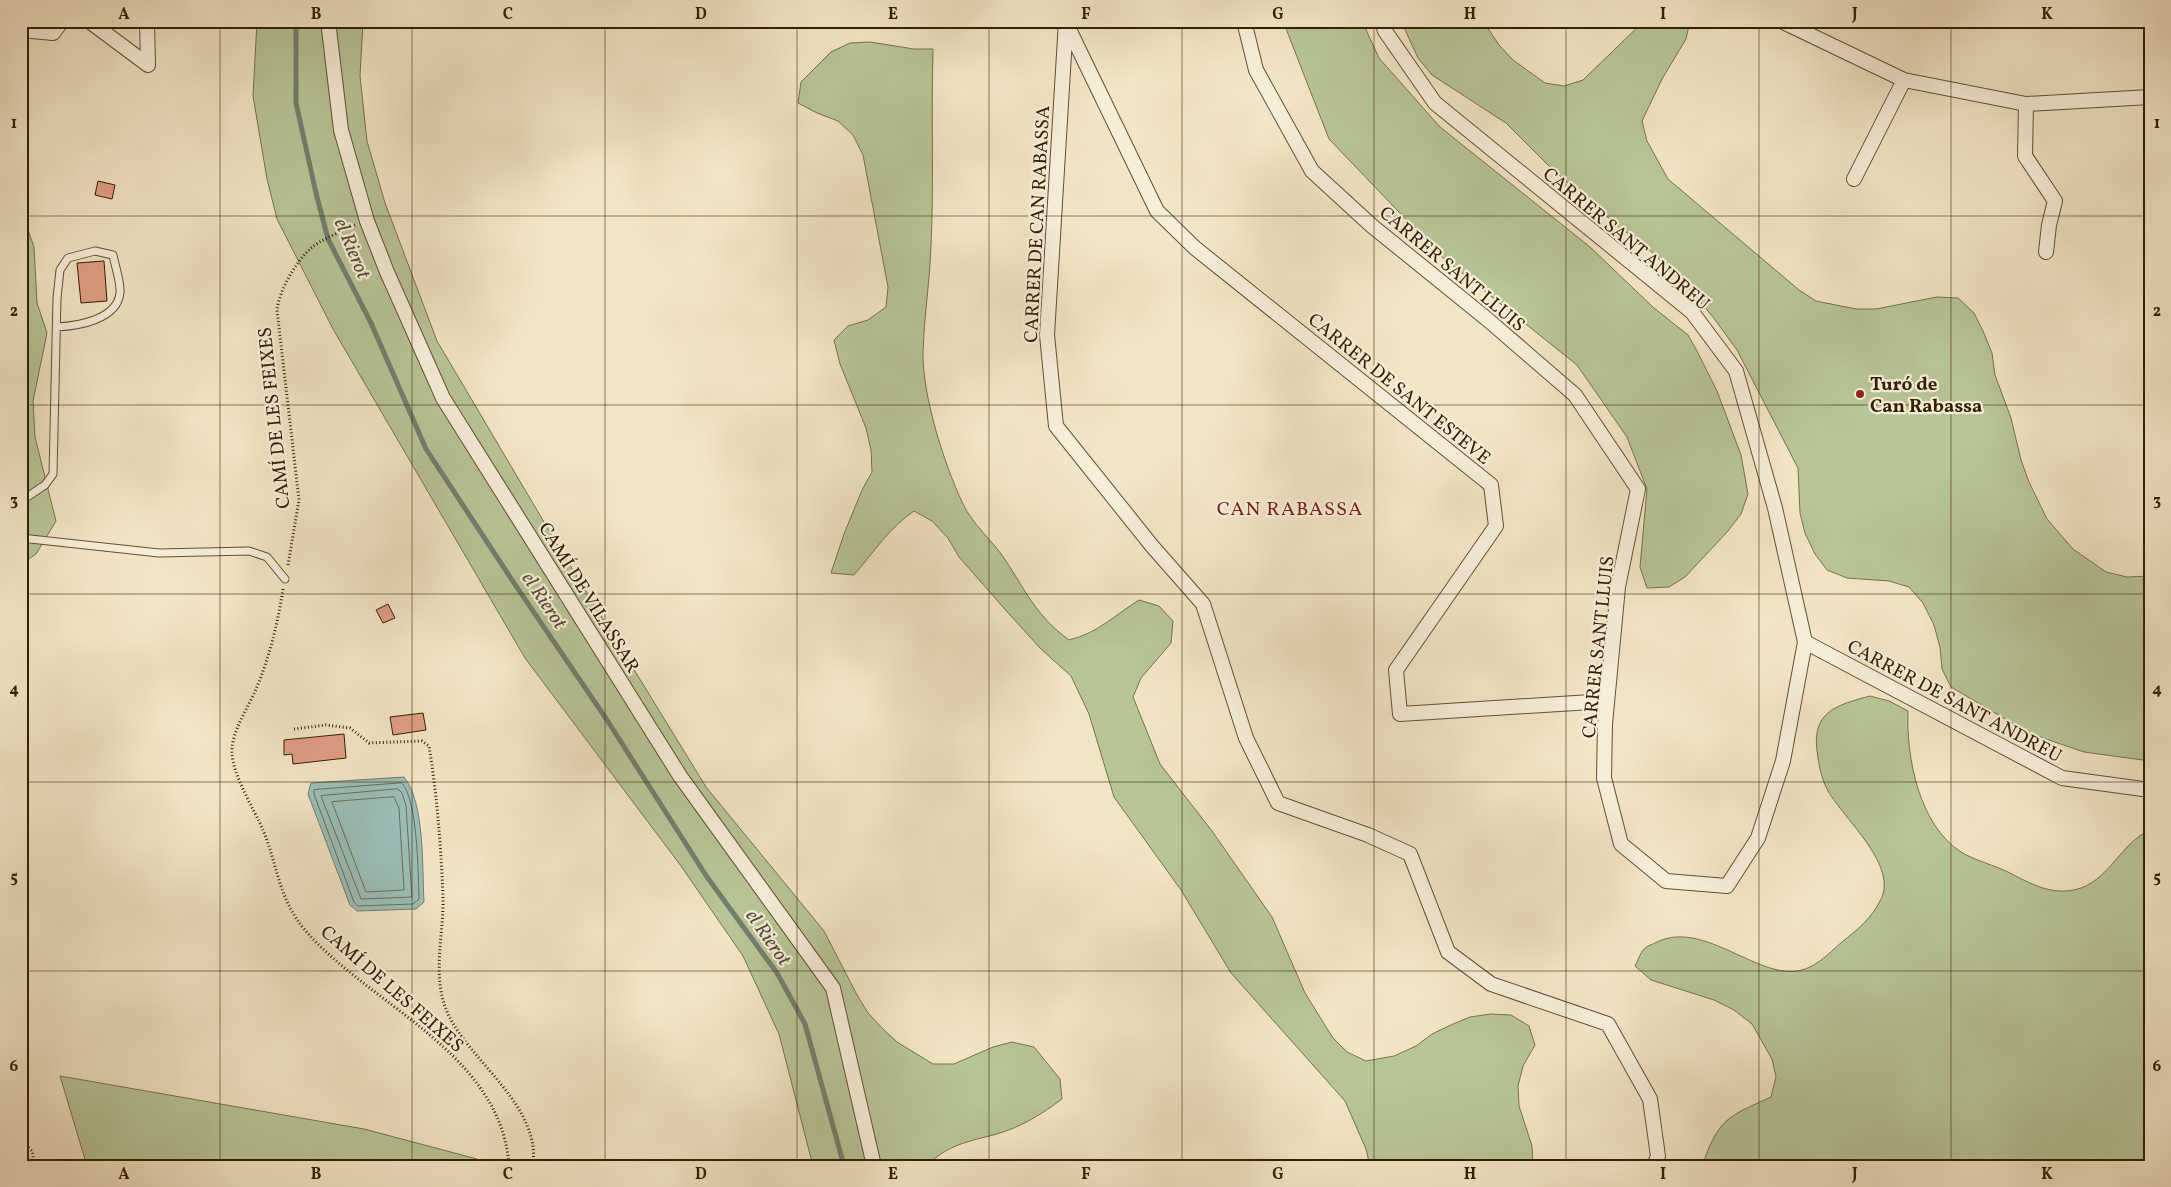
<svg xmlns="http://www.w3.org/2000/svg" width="2171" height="1187" font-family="Vollkorn,serif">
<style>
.green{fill:#b8c597;stroke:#76724c}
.water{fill:#9bbfb8;stroke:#727f6e}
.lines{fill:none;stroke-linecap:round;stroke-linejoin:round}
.shore{stroke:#686e5c;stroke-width:1}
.stream{stroke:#727f6e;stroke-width:5}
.building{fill:#e19e85;stroke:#341e00}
.lane-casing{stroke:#645032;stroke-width:9}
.street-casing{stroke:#645032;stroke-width:16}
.path{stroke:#341e00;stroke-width:3;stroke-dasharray:1 2.5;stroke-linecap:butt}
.lane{stroke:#f7eeda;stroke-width:7}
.street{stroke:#f7eeda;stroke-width:14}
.grid{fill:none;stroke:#341e00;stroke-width:1;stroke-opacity:0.55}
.poi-dot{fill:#8f2418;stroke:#f7eeda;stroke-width:2}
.labels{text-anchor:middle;stroke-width:4.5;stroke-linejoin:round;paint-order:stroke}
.street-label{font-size:19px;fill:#341e00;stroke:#f7eeda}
.poi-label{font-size:19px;font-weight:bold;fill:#341e00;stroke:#f7eeda;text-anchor:start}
.water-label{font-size:20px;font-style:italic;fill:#534e37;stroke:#f7eeda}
.neighbourhood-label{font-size:20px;letter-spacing:1px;fill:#7a1f14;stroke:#f7eeda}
.neatline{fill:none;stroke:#341e00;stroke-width:2}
.grid-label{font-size:16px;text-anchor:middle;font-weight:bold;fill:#341e00}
</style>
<rect width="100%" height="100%" fill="#f2e5c6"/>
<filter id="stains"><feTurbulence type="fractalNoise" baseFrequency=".004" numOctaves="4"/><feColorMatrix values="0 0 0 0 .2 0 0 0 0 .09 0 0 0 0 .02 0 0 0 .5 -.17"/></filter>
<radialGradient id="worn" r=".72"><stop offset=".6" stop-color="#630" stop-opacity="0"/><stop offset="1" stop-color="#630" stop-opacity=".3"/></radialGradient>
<path class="green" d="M 257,21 L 363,21 L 360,76 L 367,141 L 385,203 L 437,341 L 557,544 L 706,787 L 824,931 L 856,993 L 868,1013 L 883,1029 L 897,1042 L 933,1064 L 954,1064 L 993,1047 L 1012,1042 L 1034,1047 L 1060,1079 L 1062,1099 C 1042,1114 1021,1127 997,1134 C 970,1141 946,1145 927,1166 L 813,1166 L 779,1034 L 743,956 L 681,866 L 525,658 L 333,329 L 277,219 L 267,179 L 253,96 Z
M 1283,21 L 1362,21 L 1379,58 L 1440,127 L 1590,247 L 1654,308 L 1688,335 L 1697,351 L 1717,391 L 1741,455 L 1748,494 L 1741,514 L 1728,531 L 1685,577 L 1669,587 L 1647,588 L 1640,567 L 1647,489 L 1627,437 L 1577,365 L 1442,257 L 1329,139 Z
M 1401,21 L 1483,21 L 1499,45 L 1513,60 L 1545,83 L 1564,86 L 1583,80 L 1644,21 L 1690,21 L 1686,39 L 1662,79 L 1642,121 L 1647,141 L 1668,179 L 1799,290 L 1816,301 L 1856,309 L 1876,309 L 1937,297 L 1958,298 L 1974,313 L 1983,331 L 1992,353 L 1995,375 L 2011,418 L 2021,460 L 2029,482 L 2047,519 L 2073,549 L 2106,572 L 2127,577 L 2150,576 L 2150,761 L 2084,752 L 2046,739 L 2024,730 L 1951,687 L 1942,669 L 1940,647 L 1934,625 L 1923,603 L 1909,587 L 1889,581 L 1847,578 L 1827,570 L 1815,554 L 1805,533 L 1800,513 L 1798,468 L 1737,350 L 1713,317 L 1685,284 L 1640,241 L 1621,229 L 1551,168 L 1506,123 L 1432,75 L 1418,58 Z
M 870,42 L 914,49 L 933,49 C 931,115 934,180 931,246 C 930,281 924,316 923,351 C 922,395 944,464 963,504 C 973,525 991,539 1004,558 C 1026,591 1036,616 1069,640 C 1098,633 1115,615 1139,600 L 1159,606 L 1173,621 L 1171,643 L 1141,678 L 1133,697 L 1160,764 L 1212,831 L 1272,917 L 1305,993 L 1333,1038 L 1347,1052 L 1366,1061 L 1394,1056 L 1416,1046 L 1432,1034 L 1453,1024 L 1470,1017 L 1491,1014 L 1511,1015 L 1529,1026 L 1535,1045 L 1523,1066 L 1518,1086 L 1519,1106 L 1532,1146 L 1533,1166 L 1370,1166 L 1366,1149 L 1345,1101 L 1231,973 L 1181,890 L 1114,797 L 1089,714 L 1071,676 L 1041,649 L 1010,615 L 959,557 L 948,538 L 932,521 L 914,511 C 890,527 873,553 854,575 L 831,573 L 844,534 L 862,490 L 872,472 L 871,450 L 866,428 L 840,364 L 834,340 L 848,326 L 868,320 L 886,307 L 888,287 L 863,155 L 853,135 L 838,121 L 817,113 L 798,103 L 801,82 L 831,52 L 850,43 Z
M 21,210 L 34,247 L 37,303 L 47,333 L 33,401 L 35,437 L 56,521 L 36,554 L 21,564 Z
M 1870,696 L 1889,701 L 1908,711 C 1906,757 1919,825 1961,852 C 1976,861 1994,865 2010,873 C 2033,885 2055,897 2081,888 C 2111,877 2121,843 2150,830 L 2150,1166 L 1702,1166 C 1719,1118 1727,1117 1771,1097 L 1776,1077 L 1772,1059 L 1752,1024 L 1734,1010 L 1714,1000 L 1651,980 L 1635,966 C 1638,961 1640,953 1644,949 C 1647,946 1653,944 1657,942 C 1705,919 1760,982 1802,970 C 1819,965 1829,953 1842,942 C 1857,930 1871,919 1880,901 C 1900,867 1844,819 1828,791 C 1821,778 1819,765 1817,751 C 1812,711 1837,705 1870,696 Z
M 60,1076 L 364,1129 L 477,1159 L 478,1166 L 87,1166 Z"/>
<path class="water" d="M 404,777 C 425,803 422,867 424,902 L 416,909 L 357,911 L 350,905 L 308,794 L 311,783 Z"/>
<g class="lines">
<path class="shore" d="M 402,783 C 418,801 418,873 419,899 L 413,904 L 358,906 L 354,902 L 314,794 L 314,790 Z
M 398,789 L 402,793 L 406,806 L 412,897 L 361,899 L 321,796 Z
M 394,797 L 399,808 L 404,890 L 366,892 L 332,802 Z"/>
<path class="stream" d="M 296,21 L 296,103 L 316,193 L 328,239 L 371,323 L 426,449 L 514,583 L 607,720 L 707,877 L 777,973 L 805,1024 L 844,1166"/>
</g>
<path class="building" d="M 98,181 L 115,185 L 112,199 L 95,195 Z
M 104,261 L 107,301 L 81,303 L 77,263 Z
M 388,604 L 395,618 L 383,623 L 376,610 Z
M 423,713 L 426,730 L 393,735 L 390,717 Z
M 344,734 L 346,758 L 293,764 L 292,754 L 284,755 L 284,740 Z"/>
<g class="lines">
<g class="lane-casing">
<path id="lane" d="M 21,501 L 45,485 L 53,474 L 57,298 L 60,270 L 68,258 L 95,251 L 113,255 C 115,266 121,282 120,293 C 117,320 77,326 57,327
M 21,538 L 159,553 L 249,551 L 267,557 L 285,579"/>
</g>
<g class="street-casing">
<path id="street" d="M 89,21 L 148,65 L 147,21
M 330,21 L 329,29 L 341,130 L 367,221 L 387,272 L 443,398 L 680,776 L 833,988 L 874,1166
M 1066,21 L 1047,335 L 1056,426 L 1152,546 L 1203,604 L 1246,738 L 1278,803 L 1368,835 L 1410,854 L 1448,952 L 1491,984 L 1608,1024 L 1650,1099 L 1658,1156 L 1654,1166
M 1244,21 L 1256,70 L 1312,171 L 1372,226 L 1487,319 L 1575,395 L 1638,489 L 1618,587 L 1605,724 L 1604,778 L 1621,844 L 1666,881 L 1727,886 L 1758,838 L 1783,761 L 1805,642 L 1775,508 L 1736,371 L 1692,312 L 1435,103 L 1385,31 L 1382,21
M 1781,21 L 1904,80 L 2026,104 L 2150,97
M 21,23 L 32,31 L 53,33 L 62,21
M 1066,23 L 1157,211 L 1195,248 L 1491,485 L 1496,526 L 1396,670 L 1400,714 L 1607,701
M 2026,104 L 2025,156 L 2055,201 L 2049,225 L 2046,252
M 1854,179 L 1904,80
M 1805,642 L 2062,778 L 2150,790"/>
</g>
<path class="path" d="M 288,565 L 299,500 L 277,310 C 279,291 295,263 310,249 C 321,239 341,232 355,225
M 283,589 C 278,622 270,655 257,687 C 249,707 231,731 232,753 C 233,776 254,809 263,830 C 278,866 278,898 305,930 C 369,1005 502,1053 509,1166
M 294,729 L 326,725 L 350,728 L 369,743 L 422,741 L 429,746 C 437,795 441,847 443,897 C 444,935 431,977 448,1014 C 470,1062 541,1105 533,1166
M 21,1140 L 32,1151 L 35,1166"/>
<use href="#lane" class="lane"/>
<use href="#street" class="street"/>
</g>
<path class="grid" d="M 220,21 L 220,1166M 412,21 L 412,1166M 605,21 L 605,1166M 797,21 L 797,1166M 989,21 L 989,1166M 1182,21 L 1182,1166M 1374,21 L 1374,1166M 1566,21 L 1566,1166M 1759,21 L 1759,1166M 1951,21 L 1951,1166M 21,216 L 2150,216M 21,405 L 2150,405M 21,594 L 2150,594M 21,782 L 2150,782M 21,971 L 2150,971"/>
<circle class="poi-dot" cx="1860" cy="394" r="5"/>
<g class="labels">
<g class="street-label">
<text transform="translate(1036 224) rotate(-87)" y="7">CARRER DE CAN RABASSA</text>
<text transform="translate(1627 238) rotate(40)" y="7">CARRER SANT ANDREU</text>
<text transform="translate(1453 268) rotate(40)" y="7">CARRER SANT LLUIS</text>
<text transform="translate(1400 388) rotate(39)" y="7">CARRER DE SANT ESTEVE</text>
<text transform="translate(273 418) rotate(-96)" y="7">CAMÍ DE LES FEIXES</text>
<text transform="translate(590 597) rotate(58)" y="7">CAMÍ DE VILASSAR</text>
<text transform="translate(1597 647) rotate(-84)" y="7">CARRER SANT LLUIS</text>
<text transform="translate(1955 700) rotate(28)" y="7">CARRER DE SANT ANDREU</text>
<text transform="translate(393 988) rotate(41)" y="7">CAMÍ DE LES FEIXES</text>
</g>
<g class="poi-label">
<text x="1870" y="390">Turó de<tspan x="1870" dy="22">Can Rabassa</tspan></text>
</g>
<g class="water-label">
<text transform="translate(353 248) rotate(67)" y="7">el Rierot</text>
<text transform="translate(545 600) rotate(56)" y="7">el Rierot</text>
<text transform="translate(769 937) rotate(55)" y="7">el Rierot</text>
</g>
<g class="neighbourhood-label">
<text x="1290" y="515">CAN RABASSA</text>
</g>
</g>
<rect width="2171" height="1187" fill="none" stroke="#f2e5c6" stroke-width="55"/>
<rect x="28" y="28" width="2116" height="1132" class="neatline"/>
<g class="grid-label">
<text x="124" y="19">A</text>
<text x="316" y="19">B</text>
<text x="508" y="19">C</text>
<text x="701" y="19">D</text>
<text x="893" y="19">E</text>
<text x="1086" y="19">F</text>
<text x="1278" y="19">G</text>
<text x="1470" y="19">H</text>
<text x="1663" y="19">I</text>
<text x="1855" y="19">J</text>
<text x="2047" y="19">K</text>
<text x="14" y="128">1</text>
<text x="2157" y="128">1</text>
<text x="14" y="316">2</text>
<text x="2157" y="316">2</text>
<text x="14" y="505">3</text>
<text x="2157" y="505">3</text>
<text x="14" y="694">4</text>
<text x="2157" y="694">4</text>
<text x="14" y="882">5</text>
<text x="2157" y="882">5</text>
<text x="14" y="1071">6</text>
<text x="2157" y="1071">6</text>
<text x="124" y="1179">A</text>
<text x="316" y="1179">B</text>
<text x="508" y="1179">C</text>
<text x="701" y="1179">D</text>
<text x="893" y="1179">E</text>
<text x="1086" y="1179">F</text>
<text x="1278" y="1179">G</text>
<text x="1470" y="1179">H</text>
<text x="1663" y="1179">I</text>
<text x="1855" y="1179">J</text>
<text x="2047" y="1179">K</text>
</g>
<rect width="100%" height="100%" filter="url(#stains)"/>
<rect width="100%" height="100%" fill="url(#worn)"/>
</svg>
